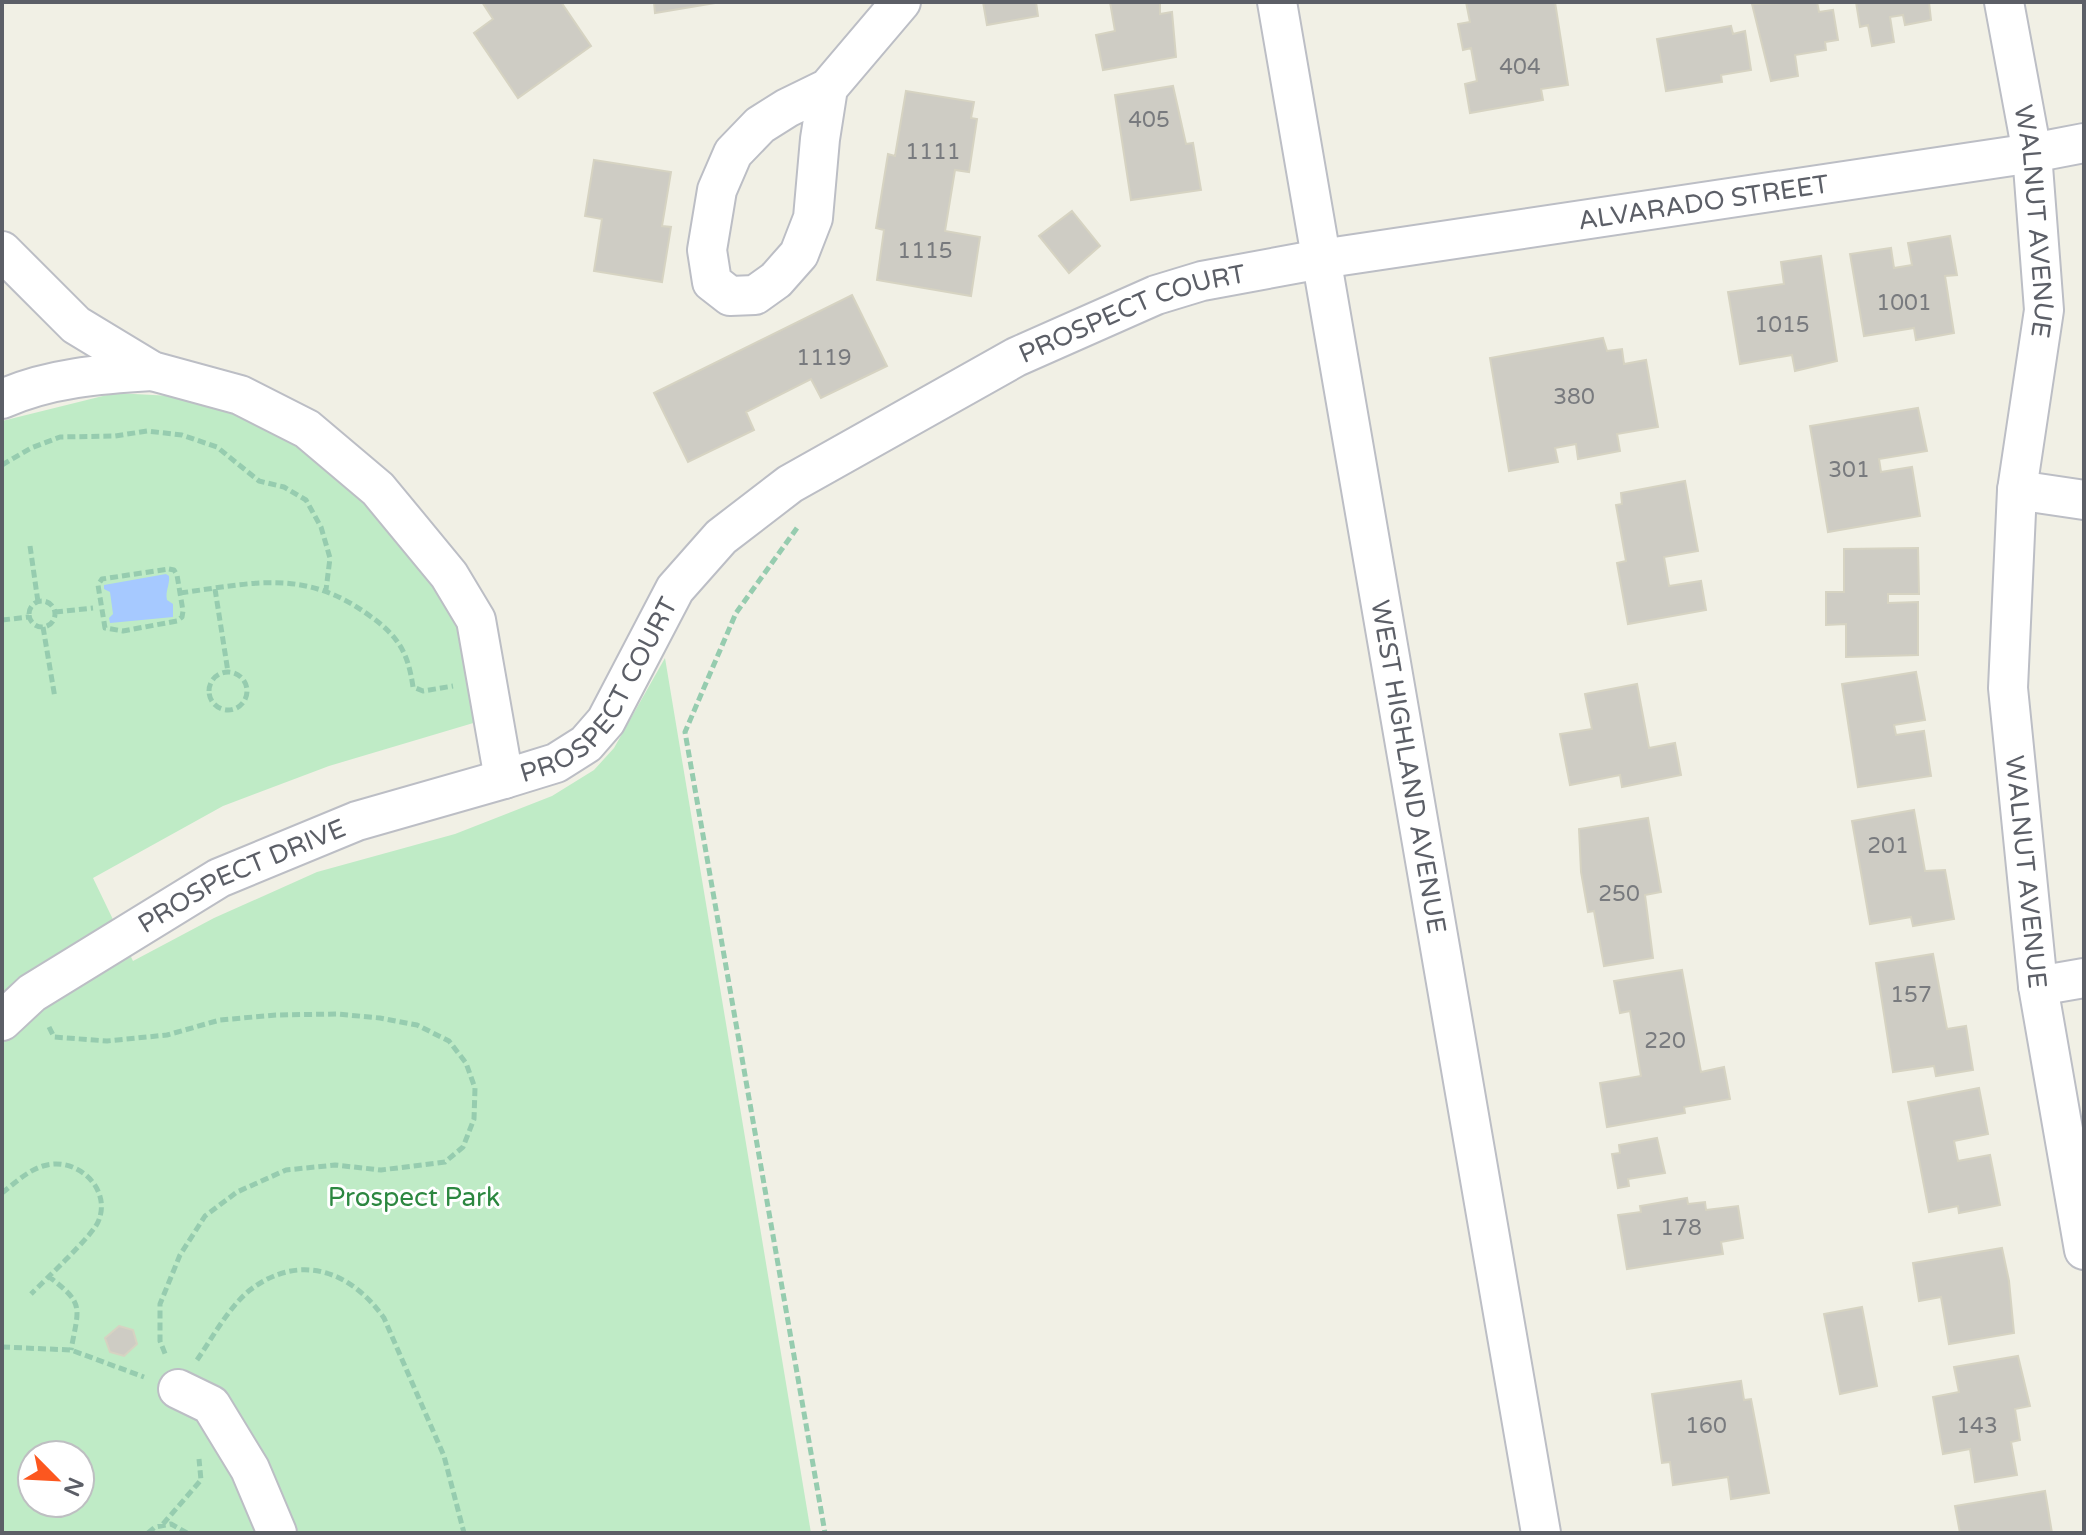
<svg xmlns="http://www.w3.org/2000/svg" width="2086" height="1535" font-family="'Varela Round',sans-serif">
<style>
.green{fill:#bfebc6;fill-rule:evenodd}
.water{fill:#a6c9ff}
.building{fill:#ceccc4;stroke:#d6d3c2;stroke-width:2}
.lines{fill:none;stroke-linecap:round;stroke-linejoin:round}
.minor-casing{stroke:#bcbec5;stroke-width:42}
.path{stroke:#96ccaf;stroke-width:5;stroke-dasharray:8 4;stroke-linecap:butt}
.minor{stroke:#fff;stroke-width:38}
.labels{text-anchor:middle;stroke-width:6;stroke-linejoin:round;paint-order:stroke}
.number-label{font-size:22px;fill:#787a7e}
.street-label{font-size:26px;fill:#5c5f67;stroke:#fff}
.park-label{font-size:26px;fill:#2c8740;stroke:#fff}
</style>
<rect width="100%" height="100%" fill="#f1f0e5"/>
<path class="green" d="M 115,393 L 172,396 L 212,403 L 292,437 L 335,474 L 404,544 L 467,631 L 480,721 L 329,766 L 223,806 L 93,878 L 133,961 L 214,918 L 317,872 L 455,834 L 552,796 L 594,770 L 614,748 L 665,658 L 811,1533 L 2,1533 L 2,421 ZM 32,1455 L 80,1455 L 80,1503 L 32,1503 Z"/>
<path class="water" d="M 166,574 L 169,576 C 170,585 165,591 167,600 L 173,604 L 173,617 L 110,623 L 109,618 L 113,614 L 110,592 L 104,589 L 104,585 Z"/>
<path class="building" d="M 482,2 L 561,2 L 591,46 L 518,98 L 474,33 L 493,19 Z
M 654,2 L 721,2 L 655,13 Z
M 983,2 L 1036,2 L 1038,16 L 987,25 Z
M 1110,2 L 1160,2 L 1160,14 L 1172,12 L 1176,57 L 1103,70 L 1096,35 L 1115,31 Z
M 1466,2 L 1555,2 L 1568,85 L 1541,89 L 1543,100 L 1470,113 L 1465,84 L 1477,81 L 1471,48 L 1463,50 L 1458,24 L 1470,22 Z
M 1817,2 L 1819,12 L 1833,10 L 1838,40 L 1825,42 L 1826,50 L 1795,55 L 1798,76 L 1771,81 L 1752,4 Z
M 1856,2 L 1929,2 L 1931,20 L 1905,25 L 1903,15 L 1890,17 L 1894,42 L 1872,46 L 1868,25 L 1860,27 Z
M 1731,26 L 1733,34 L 1745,31 L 1751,70 L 1721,75 L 1722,82 L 1666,91 L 1657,39 Z
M 1173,86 L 1186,144 L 1193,143 L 1201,190 L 1131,200 L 1115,95 Z
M 906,91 L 974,102 L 971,118 L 977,119 L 969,172 L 955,170 L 945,231 L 980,237 L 971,296 L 877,280 L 884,230 L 876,228 L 888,154 L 895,156 Z
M 594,160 L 671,172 L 662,226 L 671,227 L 662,282 L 594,271 L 602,219 L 585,216 Z
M 1072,211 L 1100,246 L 1069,273 L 1039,236 Z
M 1950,236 L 1957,275 L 1945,276 L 1954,333 L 1916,340 L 1914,328 L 1864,336 L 1850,254 L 1891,248 L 1894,268 L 1912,265 L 1908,243 Z
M 1821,256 L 1837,361 L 1795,371 L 1792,355 L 1740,364 L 1728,292 L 1784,284 L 1781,262 Z
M 852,295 L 887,366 L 821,398 L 811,379 L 746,412 L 754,430 L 688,462 L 654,393 Z
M 1603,338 L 1607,351 L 1622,349 L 1624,364 L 1646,360 L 1658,427 L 1617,434 L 1620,451 L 1578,459 L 1576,444 L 1555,448 L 1558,462 L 1509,471 L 1490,358 Z
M 1918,408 L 1927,451 L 1879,459 L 1881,472 L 1912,467 L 1920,516 L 1828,532 L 1810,426 Z
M 1685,481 L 1698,551 L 1664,557 L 1669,586 L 1701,581 L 1706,610 L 1628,624 L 1617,563 L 1626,561 L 1616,505 L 1622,504 L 1621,493 Z
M 1918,548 L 1919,594 L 1888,594 L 1888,603 L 1918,602 L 1918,655 L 1846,657 L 1846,624 L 1826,625 L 1826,592 L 1844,592 L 1844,549 Z
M 1916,672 L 1925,720 L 1894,725 L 1896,735 L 1924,731 L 1931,776 L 1858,787 L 1842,684 Z
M 1637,684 L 1649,748 L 1675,743 L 1681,775 L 1622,787 L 1620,775 L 1570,785 L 1560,734 L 1592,729 L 1585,694 Z
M 1914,810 L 1925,871 L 1945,870 L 1954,919 L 1913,926 L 1911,917 L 1870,924 L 1852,821 Z
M 1648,818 L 1661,892 L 1645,895 L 1653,958 L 1604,966 L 1594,911 L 1588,912 L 1581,872 L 1579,829 Z
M 1933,954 L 1947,1029 L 1966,1026 L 1973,1070 L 1936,1076 L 1934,1066 L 1893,1072 L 1876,963 Z
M 1682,970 L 1701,1072 L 1724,1067 L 1730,1099 L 1684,1107 L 1685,1113 L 1607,1127 L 1600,1083 L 1641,1076 L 1630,1011 L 1620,1013 L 1614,981 Z
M 1979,1088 L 1988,1134 L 1954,1141 L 1958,1161 L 1990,1155 L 2000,1205 L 1959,1213 L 1958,1206 L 1929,1212 L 1908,1102 Z
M 1657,1138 L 1665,1173 L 1628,1179 L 1629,1186 L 1618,1188 L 1612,1154 L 1620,1153 L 1619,1145 Z
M 1687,1198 L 1688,1204 L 1705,1202 L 1706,1210 L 1738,1206 L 1743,1238 L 1721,1242 L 1723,1254 L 1627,1269 L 1618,1215 L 1641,1212 L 1640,1206 Z
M 2002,1248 L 2009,1281 L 2014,1333 L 1949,1344 L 1941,1297 L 1919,1301 L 1913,1263 Z
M 1862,1307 L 1877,1386 L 1840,1394 L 1824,1314 Z
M 119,1326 L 133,1330 L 137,1344 L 124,1356 L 110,1352 L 105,1338 Z
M 2018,1356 L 2030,1406 L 2015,1409 L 2020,1440 L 2011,1442 L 2017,1475 L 1975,1482 L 1970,1449 L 1943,1454 L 1933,1397 L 1959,1392 L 1954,1367 Z
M 1741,1381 L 1744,1400 L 1751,1399 L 1769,1493 L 1731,1499 L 1728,1477 L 1673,1485 L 1670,1462 L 1662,1463 L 1652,1394 Z
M 2045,1491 L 2052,1533 L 1960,1533 L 1955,1506 Z"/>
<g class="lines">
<g class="minor-casing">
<g id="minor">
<path id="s1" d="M 1277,2 L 1541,1533"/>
<path id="s2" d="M 2004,2 L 2032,153 L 2044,310 L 2017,490 L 2008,688 L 2038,986 L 2084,1250"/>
<path d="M 828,88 L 820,139 L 813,218 L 799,254 L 776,280 L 755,295 L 730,296 L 712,282 L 707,250 L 717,190 L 733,153 L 760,125 L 787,108 L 828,88 L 901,2"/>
<path id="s3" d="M 2,251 L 76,325 L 152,371 L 240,395 L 307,429 L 378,489 L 449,575 L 476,620 L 504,779 L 556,763 L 586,744 L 606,721 L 675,589 L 721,537 L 790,484 L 1016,357 L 1156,295 L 1202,281 L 1321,259 L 2032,153 L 2084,143"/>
<path d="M 2,399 C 49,378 101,374 152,371"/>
<path d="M 2017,490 L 2084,500"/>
<path d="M 2038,986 L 2084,978"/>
<path id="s4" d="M 2,1021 L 32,993 L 219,878 L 357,821 L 504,779"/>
<path d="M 178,1389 L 211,1405 L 250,1469 L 277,1533"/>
</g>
</g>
<path class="path" d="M 2,465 L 31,448 L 60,437 L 115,436 L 147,431 L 182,435 L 217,447 L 259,481 L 284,487 L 306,500 L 321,527 L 330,558 L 326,590
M 797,528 L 736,613 L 685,732 L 825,1533
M 30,546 L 38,602
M 169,569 L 174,570 L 177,575 L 183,611 L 182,617 L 177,621 L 123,631 L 105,628 L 98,585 L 102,579 Z
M 215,589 L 228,672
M 180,593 C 254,583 305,568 370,616 C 398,636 408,652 413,687 L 423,691 L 453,686
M29 614a13 13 0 1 1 26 0a13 13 0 1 1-26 0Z
M 55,612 L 93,608
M 2,620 L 29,617
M 43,627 L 55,698
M209 691a19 19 0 1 1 38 0a19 19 0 1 1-38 0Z
M 49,1027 L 54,1037 L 107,1041 L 167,1035 L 220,1020 L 276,1015 L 337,1014 L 380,1018 L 417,1025 L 449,1041 L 466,1063 L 475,1088 L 474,1119 L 463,1147 L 445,1162 L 381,1170 L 335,1165 L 286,1170 L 237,1192 L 205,1216 L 180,1255 L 160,1304 L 160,1341 L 166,1356
M 2,1193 C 15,1183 27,1171 43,1166 C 76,1155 113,1189 98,1222 C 92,1236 45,1280 31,1294
M 48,1276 C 85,1304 79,1306 71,1350
M 2,1347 L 71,1350 L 144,1377
M 197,1360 C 213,1337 228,1308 250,1290 C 300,1252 351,1271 384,1318 L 444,1456 L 464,1533
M 163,1524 L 201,1480 L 199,1459
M 148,1533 L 155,1527 L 171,1524 L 187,1533"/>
<use href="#minor" class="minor"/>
</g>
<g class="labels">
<g class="number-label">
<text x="1520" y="74">404</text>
<text x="1149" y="127">405</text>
<text x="933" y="159">1111</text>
<text x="925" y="258">1115</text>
<text x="1904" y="310">1001</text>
<text x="1782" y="332">1015</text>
<text x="824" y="365">1119</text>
<text x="1574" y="404">380</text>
<text x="1849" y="477">301</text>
<text x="1888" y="853">201</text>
<text x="1619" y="901">250</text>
<text x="1911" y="1002">157</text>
<text x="1665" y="1048">220</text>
<text x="1681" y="1235">178</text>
<text x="1706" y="1433">160</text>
<text x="1977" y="1433">143</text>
</g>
<g class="street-label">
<text dy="9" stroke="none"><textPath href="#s3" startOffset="2172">ALVARADO STREET</textPath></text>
<text dy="9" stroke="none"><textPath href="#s2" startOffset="222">WALNUT AVENUE</textPath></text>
<text dy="9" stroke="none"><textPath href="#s3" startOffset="1588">PROSPECT COURT</textPath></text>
<text dy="9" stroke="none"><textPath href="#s3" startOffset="916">PROSPECT COURT</textPath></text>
<text dy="9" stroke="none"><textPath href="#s1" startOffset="776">WEST HIGHLAND AVENUE</textPath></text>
<text dy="9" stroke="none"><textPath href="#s2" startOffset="876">WALNUT AVENUE</textPath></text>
<text dy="9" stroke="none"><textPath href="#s4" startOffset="282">PROSPECT DRIVE</textPath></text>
</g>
<g class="park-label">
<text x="414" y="1206">Prospect Park</text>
</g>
</g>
<rect width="2086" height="1535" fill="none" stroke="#5c5f67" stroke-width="8"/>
<g transform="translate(56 1479) rotate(114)"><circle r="38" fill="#ffffff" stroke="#bebfc2" stroke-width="2"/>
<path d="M0-6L14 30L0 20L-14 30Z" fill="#fc571f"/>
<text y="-12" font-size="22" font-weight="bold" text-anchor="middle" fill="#5c5f67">N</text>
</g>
</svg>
